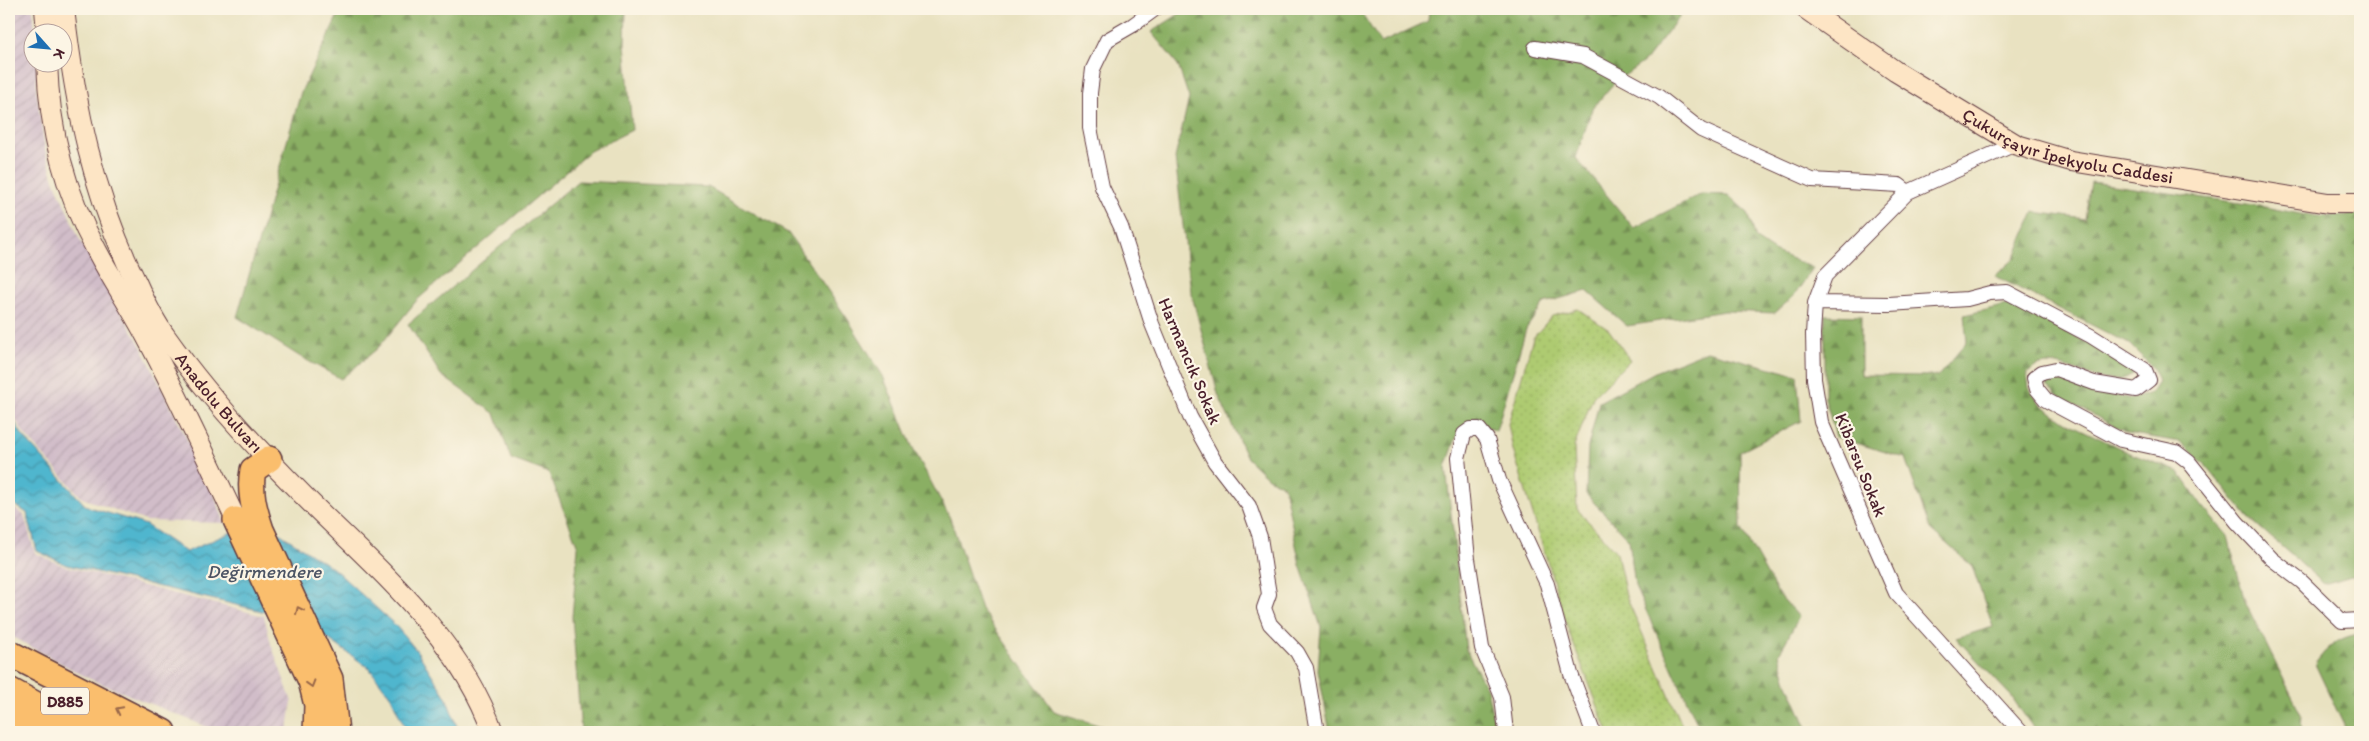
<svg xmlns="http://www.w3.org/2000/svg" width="2369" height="741" font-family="Itim,sans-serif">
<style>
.industrial{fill:url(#industrial-furrows)}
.grass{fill:url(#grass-dots);stroke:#7c754e}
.forest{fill:url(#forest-firs);stroke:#6a6747}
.water{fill:url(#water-waves);stroke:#4d6a7c}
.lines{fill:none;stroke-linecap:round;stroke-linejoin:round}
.street-casing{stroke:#623c42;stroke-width:16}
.secondary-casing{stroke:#623c42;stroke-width:22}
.highway-casing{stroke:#623c42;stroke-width:28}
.street{stroke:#fff;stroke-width:14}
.secondary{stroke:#fde5c5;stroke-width:20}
.highway{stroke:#fabe6d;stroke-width:25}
.oneway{stroke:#996749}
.labels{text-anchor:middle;stroke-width:4.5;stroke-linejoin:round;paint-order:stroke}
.shield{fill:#fcf5e5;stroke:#7f5f63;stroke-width:1}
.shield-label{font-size:16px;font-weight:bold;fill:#4a1f2b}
.street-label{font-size:18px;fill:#4a1f2b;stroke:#fcf5e5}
.water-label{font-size:19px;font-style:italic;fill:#4c5464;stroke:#fcf5e5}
</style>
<defs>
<pattern id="industrial-furrows" width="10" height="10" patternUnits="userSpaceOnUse" patternTransform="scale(1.25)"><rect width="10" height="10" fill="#d1bdc9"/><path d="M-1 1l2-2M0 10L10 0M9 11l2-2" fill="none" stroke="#b5a2ad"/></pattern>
<pattern id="grass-dots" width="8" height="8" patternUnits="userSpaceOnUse" patternTransform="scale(1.25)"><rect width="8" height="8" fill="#aecb71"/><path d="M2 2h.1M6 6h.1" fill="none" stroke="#97ae62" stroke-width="1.8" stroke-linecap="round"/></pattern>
<pattern id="forest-firs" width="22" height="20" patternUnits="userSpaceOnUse" patternTransform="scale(1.25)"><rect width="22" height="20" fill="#8aaf63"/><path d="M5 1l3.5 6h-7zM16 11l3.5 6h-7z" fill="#738e52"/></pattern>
<pattern id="water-waves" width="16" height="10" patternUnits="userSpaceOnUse" patternTransform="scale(1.25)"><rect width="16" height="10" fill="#50b6ce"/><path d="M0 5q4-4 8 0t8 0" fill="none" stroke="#4493a7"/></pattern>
</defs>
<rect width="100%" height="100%" fill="#fcf5e5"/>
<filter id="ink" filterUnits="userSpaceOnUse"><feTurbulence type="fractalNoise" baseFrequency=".02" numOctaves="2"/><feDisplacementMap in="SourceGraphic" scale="10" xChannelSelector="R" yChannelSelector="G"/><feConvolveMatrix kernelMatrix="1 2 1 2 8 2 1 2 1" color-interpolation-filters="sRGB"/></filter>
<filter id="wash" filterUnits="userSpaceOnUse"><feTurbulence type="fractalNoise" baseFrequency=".0096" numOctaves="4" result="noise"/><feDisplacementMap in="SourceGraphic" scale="20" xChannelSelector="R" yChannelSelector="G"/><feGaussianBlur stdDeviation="1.12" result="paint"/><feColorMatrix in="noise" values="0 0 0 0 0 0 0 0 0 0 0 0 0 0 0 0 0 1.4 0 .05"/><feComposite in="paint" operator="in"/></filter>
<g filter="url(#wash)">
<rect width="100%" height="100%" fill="#e9e2c1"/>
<path class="industrial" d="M 9,9 L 33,9 L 35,32 L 32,32 L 32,62 L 37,63 L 36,88 L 45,150 L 54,180 L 79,238 L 142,348 L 213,492 L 225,523 L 146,521 L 82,498 L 25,435 L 9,409 Z
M 9,505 L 24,515 L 35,553 L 64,566 L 264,616 L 271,644 L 292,702 L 288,729 L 285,732 L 219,732 L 90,679 L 9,635 Z"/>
<path class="grass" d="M 1578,309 L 1609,330 L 1630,360 L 1593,397 L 1574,447 L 1577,509 L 1617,553 L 1626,596 L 1685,732 L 1608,732 L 1570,635 L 1513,450 L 1508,424 L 1533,338 L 1552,316 Z"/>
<path class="forest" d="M 341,9 L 626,9 L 625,43 L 632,130 L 590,151 L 417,300 L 378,348 L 341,379 L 299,356 L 237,317 L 301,92 Z
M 1187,9 L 1359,9 L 1381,43 L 1428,21 L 1429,9 L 1679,9 L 1679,17 L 1645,61 L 1614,83 L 1592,109 L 1576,158 L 1634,228 L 1701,194 L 1728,195 L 1748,213 L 1756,239 L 1774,251 L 1813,268 L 1794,296 L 1775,313 L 1725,311 L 1627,326 L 1587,291 L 1544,303 L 1526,329 L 1496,431 L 1473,421 L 1459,430 L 1446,467 L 1466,650 L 1487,689 L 1496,732 L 1330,732 L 1318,670 L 1321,627 L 1300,565 L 1284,486 L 1268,478 L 1247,458 L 1218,394 L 1191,292 L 1175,158 L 1189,98 L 1178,65 L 1151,32 Z
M 578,181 L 708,187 L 788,233 L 847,318 L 883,376 L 912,446 L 950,518 L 981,609 L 1054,711 L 1120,732 L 581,732 L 572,617 L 578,547 L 549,473 L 511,459 L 495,414 L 441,375 L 408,324 Z
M 2091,182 L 2254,205 L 2316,217 L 2360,214 L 2360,577 L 2350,576 L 2324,584 L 2249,518 L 2206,466 L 2180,442 L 2127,433 L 2058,396 L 2047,386 L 2052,379 L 2131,399 L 2151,393 L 2158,382 L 2153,368 L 2129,344 L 1995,276 L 2014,259 L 2034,212 L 2085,219 Z
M 2011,304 L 2106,352 L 2133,373 C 2109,395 2068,358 2040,365 C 2035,366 2031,371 2027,374 L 2029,388 L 2039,403 L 2066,422 L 2132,454 L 2179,472 L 2201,504 L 2228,536 L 2245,602 L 2301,714 L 2300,732 L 2036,732 L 2011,696 L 1956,638 L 1993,627 L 1972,566 L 1930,529 L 1905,458 L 1836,437 L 1825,398 L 1825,315 L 1861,316 L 1861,375 L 1938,376 L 1967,342 L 1964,315 Z
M 1707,351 L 1797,375 L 1801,421 L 1740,452 L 1741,528 L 1777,592 L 1799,617 L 1779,654 L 1787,682 L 1809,732 L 1701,732 L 1635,586 L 1629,540 L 1586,494 L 1588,447 L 1599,402 L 1657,371 Z
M 2360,634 L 2360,732 L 2347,732 L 2315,664 C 2326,648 2340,636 2360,634 Z"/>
<path class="water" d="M 9,413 L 23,436 L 85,505 L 92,508 L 146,525 L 186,552 L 232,532 L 276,531 L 334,569 L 396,626 L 417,651 L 446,697 L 459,732 L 407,732 L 391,697 L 369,668 L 327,638 L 266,612 L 67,565 L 37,551 L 27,513 L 9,501 Z"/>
</g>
<g filter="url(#ink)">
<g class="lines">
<g class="street-casing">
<path id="street" d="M 1155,9 L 1133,25 L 1107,40 L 1093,69 L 1090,93 L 1090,128 L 1102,187 L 1121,227 L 1152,324 L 1190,417 L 1215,462 L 1249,506 L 1260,537 L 1265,570 L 1269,594 L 1264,608 L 1270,624 L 1297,652 L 1306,668 L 1317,732
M 1535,48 L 1583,56 L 1659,97 L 1701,130 L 1812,180 L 1899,185 L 1908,192
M 2015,144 L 1908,192 L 1825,276 L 1815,303 L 1813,334 L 1814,379 L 1821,422 L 1896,593 L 2021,732
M 1815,303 L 1889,304 L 1967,299 L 1990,293 L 2007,292 L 2091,336 L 2145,370 L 2149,380 L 2136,390 L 2094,383 L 2056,369 L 2042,372 L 2034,378 L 2037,389 L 2046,400 L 2121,440 L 2176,452 L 2189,462 L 2237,522 L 2272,559 L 2302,582 L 2342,621 L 2360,620
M 1506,732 L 1502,697 L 1482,648 L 1468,559 L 1458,458 L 1464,434 L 1471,429 L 1479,429 L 1487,439 L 1499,480 L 1547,584 L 1571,674 L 1593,732"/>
</g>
<g class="secondary-casing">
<g id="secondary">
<path d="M 45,9 L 47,32"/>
<path id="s1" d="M 64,9 C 75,105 93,196 137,284 C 145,302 154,321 166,337 C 207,395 255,447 305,497 C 375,567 459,636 493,732"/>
<path id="s2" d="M 1806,9 L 1895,71 L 2017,145 L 2071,161 L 2328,203 L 2360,203"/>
<path d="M 47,62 C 49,129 65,193 97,251 C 112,280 131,307 146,336 C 178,396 207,458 236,520"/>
</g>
</g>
<g class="highway-casing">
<path id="highway" d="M 269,459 L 253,470 C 249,491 254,509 261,530 L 330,679 L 336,732
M 236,520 L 311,681 L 317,705 L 316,732
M 9,653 L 163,732
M 9,690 L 86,732
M 75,706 L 123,732
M 9,710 L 43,732"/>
</g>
<use href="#street" class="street"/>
<use href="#secondary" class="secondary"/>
<use href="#highway" class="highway"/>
</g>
<defs><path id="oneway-chevron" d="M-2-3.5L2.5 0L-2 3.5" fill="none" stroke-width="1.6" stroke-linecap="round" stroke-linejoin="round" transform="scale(1.25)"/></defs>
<g class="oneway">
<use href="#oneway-chevron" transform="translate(299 610) rotate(-115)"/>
<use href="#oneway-chevron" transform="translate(311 684) rotate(73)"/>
<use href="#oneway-chevron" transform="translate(119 710) rotate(-153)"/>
</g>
</g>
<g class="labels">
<rect class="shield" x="41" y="687.5" width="48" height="27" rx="4"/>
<g class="shield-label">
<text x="65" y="707">D885</text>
</g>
<g class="street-label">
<text dy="6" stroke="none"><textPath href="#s2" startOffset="300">Çukurçayır İpekyolu Caddesi</textPath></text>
<text transform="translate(1190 361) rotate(67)" y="6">Harmancık Sokak</text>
<text dy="6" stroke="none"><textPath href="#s1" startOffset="431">Anadolu Bulvarı</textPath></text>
<text transform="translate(1861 465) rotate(68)" y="6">Kibarsu Sokak</text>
</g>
<g class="water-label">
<text x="264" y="578">Değirmendere</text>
</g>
</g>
<rect width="2369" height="741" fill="none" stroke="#fcf5e5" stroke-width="30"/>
<g transform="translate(48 48) rotate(117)"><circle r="24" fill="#fcf5e5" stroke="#b59f9b"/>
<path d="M0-4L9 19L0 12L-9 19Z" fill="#1f6fb2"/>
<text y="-8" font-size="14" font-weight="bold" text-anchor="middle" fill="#4a1f2b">K</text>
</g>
</svg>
